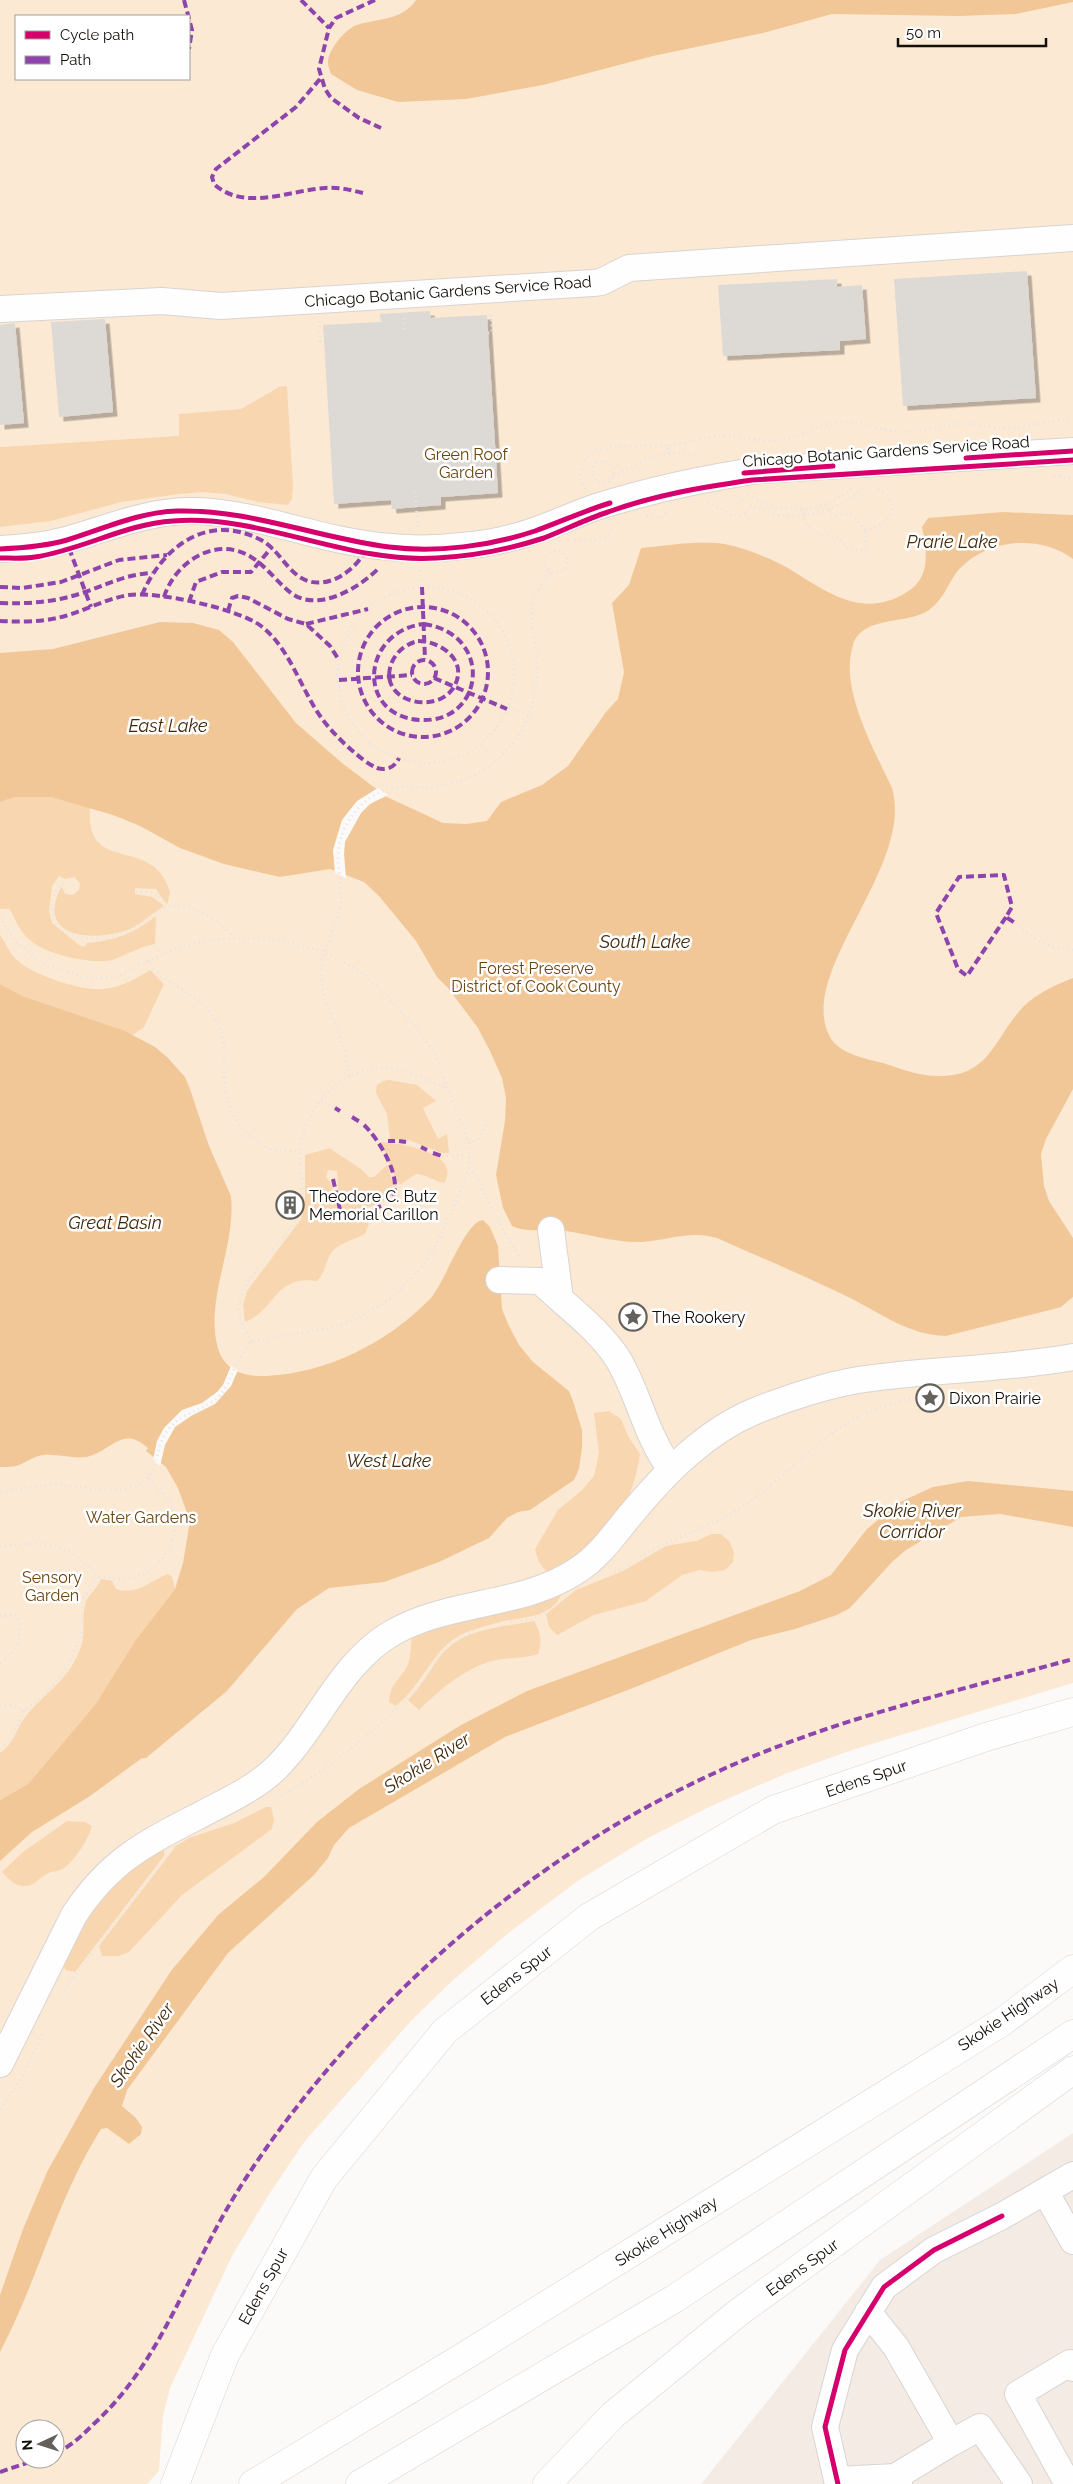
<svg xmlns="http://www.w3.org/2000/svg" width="1073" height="2484" font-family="Raleway,sans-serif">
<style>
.built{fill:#f4ece4}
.green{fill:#fce9d3;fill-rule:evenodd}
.forest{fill:#f8d6af}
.water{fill:#f1c797}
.pier{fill:#fcfaf8}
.building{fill:#dddad6;filter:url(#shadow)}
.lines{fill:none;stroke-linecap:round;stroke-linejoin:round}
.minor-casing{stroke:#d8d4d1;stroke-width:28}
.highway-casing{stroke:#d8d4d1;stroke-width:29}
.path{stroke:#e5e4e4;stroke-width:3;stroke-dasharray:1 4;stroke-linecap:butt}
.minor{stroke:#fffefe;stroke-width:26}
.highway{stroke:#fffefe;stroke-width:28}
.quiet{stroke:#8e44ad;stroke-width:4;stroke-dasharray:8 4;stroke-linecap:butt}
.cycleway-casing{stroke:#fff;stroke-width:8}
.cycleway{stroke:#d6006c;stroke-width:5}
.labels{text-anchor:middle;stroke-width:5;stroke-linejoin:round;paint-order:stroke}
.street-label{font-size:16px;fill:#120e09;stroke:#fff}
.park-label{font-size:16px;fill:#6b450f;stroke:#fff}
.poi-label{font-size:16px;fill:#120e09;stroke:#fff;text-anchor:start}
.water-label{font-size:18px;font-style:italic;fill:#412a0b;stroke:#fff}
</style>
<defs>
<filter id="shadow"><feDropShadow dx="4.5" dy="4.5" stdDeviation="0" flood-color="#0004"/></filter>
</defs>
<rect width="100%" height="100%" fill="#fcfaf8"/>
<path class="built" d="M 1073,2133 L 1073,2484 L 701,2484 L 880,2260 Z"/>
<path class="green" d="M 0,0 L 1073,0 L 1073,1683 L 855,1749 L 785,1774 L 711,1806 L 648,1838 L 579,1880 L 511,1931 L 452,1981 L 411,2021 L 305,2141 L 268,2196 L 232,2256 L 170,2388 L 163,2416 L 159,2471 L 147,2484 L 0,2484 ZM 16,16 L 189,16 L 189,79 L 16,79 ZM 25,2429 L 55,2429 L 55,2459 L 25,2459 Z"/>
<path class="forest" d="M 287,386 L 293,487 L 292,499 L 288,505 L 258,502 L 226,494 L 202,492 L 179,494 L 121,502 L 51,521 L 0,527 L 0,447 L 179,436 L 179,414 L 241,409 L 279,387 Z
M 31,796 L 51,797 L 90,807 C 85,869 138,842 162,875 C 166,880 168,887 170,893 L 167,905 L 156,889 L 135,888 L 135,894 L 152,897 L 162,904 L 163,907 C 152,913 141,924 130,929 C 96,942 36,940 60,889 L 62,887 L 65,894 L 73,895 L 79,890 L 80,883 L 74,877 L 65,879 L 59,876 L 52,886 L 49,911 L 52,923 L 79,945 L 85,947 L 87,943 C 116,940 133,934 156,916 L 155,944 C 139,947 127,955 112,960 C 92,965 46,954 31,941 C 20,932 15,920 10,909 L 0,909 L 0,802 L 15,797 Z
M 0,935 C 5,942 9,952 15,958 C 26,969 41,975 55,980 C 95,994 115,993 150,970 L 164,984 L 144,1027 L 133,1035 L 22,996 L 0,984 Z
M 389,1080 L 417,1085 L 436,1101 L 423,1108 L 438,1139 L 447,1134 L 449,1153 L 442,1153 L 409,1140 L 390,1139 L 387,1114 L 376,1093 L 377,1085 L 383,1081 Z
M 381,1142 C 400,1143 463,1153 444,1183 C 434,1181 427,1175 416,1174 L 401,1184 L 397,1183 Z
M 330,1148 C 343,1159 358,1164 369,1177 L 374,1177 L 387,1165 L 393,1183 L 391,1197 L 377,1205 L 344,1212 L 339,1200 L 337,1171 L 328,1170 L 326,1177 L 331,1183 L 339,1215 L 349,1217 L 369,1212 L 372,1216 L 365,1234 C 355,1239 339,1243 332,1252 C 325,1262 326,1272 317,1281 C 274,1275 276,1310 245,1322 L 243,1305 L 247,1291 L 301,1219 L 305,1198 L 305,1155 Z
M 609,1411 L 621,1419 L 628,1436 L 640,1454 C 635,1488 621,1524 595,1547 C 582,1557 566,1565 552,1574 C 541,1569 538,1561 535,1549 L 558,1510 L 582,1490 L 594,1476 L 599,1453 L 594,1413 Z
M 712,1534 L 721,1534 L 730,1542 L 734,1553 L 733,1562 L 725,1570 L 712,1572 L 700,1570 L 682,1575 L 646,1601 L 594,1615 L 557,1635 L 549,1627 L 546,1614 L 576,1590 L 623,1571 L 666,1546 L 696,1541 Z
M 168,1574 L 172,1577 L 175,1589 L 135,1641 L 95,1705 L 28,1784 L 0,1800 L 0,1753 C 15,1743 16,1728 26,1716 C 47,1690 68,1682 81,1647 C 86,1632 81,1616 86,1601 C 90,1593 98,1588 101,1579 L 112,1581 L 116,1589 C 137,1596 150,1581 168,1574 Z
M 562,1592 C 555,1617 524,1617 504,1621 C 491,1624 478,1628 467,1632 C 441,1642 430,1667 414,1687 C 409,1694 402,1700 396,1706 L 389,1702 C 391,1682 397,1683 406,1668 C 413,1657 409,1642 414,1630 Z
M 534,1621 C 540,1631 543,1642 538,1654 C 524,1659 507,1657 492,1661 C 464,1669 439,1690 419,1710 L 408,1700 C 420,1688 428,1673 438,1659 C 461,1628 499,1628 534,1621 Z
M 266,1807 L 271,1807 L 274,1819 L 272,1829 L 182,1895 L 129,1952 L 119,1956 L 102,1956 L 99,1946 L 176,1846 L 189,1838 L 234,1823 Z
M 67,1821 L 85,1822 L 92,1826 C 88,1840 75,1860 64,1868 C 58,1872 51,1871 45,1875 C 38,1879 34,1886 25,1886 C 14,1886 9,1879 2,1872 L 23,1852 Z
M 164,1849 L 164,1856 L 75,1972 L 66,1970 L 60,1963 L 70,1940 L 115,1876 Z"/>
<path class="water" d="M 416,0 L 1073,0 L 1073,2 L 1016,14 L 958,16 L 832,14 L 763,33 L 653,56 L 543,85 L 466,99 L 398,102 L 357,90 L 331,74 C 330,71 328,66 328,63 C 327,51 346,28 357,25 C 378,18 402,21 416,0 Z
M 1003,512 L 1073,515 L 1073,559 C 1039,533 984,539 956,573 C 947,586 943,600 929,610 C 908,625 862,615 853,645 C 839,688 874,749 892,788 C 915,867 795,973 830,1037 C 839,1054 867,1059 883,1063 C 901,1069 919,1076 938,1076 C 991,1077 994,1037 1024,1006 C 1036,994 1057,984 1073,978 L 1073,1089 L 1046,1139 L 1041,1154 L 1044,1186 L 1049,1201 L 1073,1238 L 1073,1297 L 1061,1307 L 1054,1309 L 946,1336 C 909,1335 882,1314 850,1298 C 807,1277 762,1258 717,1238 C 690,1230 669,1240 642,1242 C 614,1243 585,1233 558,1230 C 543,1229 527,1233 512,1226 L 503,1208 L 496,1175 L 505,1121 L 506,1098 L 502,1078 L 490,1051 L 478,1028 L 448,988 L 437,977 L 416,941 L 379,896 L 364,882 L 330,869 L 280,877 L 224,864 L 180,848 L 140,826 L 113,815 L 51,797 L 15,797 L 0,802 L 0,653 L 53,649 L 160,622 L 193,623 L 219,630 L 233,642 L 296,723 L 342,763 L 387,797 L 443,823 L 466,824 L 487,821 L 501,802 L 542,785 L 568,766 L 606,712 L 618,699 L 624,672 L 612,603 L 629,585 L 641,548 C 669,546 701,539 729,545 C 744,548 772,559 786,567 C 825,590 861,621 907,592 C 931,578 927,551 922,527 L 928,518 Z
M 0,984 L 22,996 L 125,1031 L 155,1047 L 168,1058 L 185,1077 L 190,1089 L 209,1146 L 231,1196 C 236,1247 206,1295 217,1345 C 223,1370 243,1377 266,1376 C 327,1373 387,1343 430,1299 C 445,1283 465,1221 483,1220 L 490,1227 L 498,1246 L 502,1309 L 508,1324 L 519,1345 L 533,1362 L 569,1391 L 573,1401 L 582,1430 L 582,1448 L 579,1469 L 574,1480 L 530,1510 L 518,1512 L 507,1518 L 489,1538 L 439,1562 L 384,1582 L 329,1588 L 297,1609 L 227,1691 L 146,1758 L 142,1758 L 90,1796 L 32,1832 L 0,1861 L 0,1800 L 28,1784 L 95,1705 L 135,1641 L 175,1589 L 183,1563 L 190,1521 L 178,1488 L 166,1467 L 146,1451 L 148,1448 C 122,1424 111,1452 86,1457 C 74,1459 58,1454 44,1455 C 34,1456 28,1461 19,1465 C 14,1467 6,1467 0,1467 Z
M 968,1481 L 1073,1491 L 1073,1527 L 1000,1514 L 961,1517 L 906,1550 L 893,1561 L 850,1608 L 837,1615 L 795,1629 L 751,1640 L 633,1688 L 505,1737 L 349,1828 L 334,1845 L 328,1858 L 314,1875 L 228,1953 L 127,2090 L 122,2106 L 136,2118 L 142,2127 L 141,2134 L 129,2144 L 107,2128 L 101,2129 C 57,2199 38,2280 0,2352 L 0,2295 L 23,2229 L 47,2172 L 94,2088 L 171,1971 L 218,1915 L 264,1877 L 317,1822 L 359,1789 L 461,1725 L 527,1691 L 800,1591 L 831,1575 L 867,1529 L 900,1502 L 933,1487 Z"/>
<path class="pier" d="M 378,788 L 388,795 L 370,804 L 361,813 L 345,842 L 344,854 L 346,878 L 335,873 L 333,850 L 342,820 L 357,801 Z
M 231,1366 L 238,1370 L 231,1386 L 215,1404 L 191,1416 L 175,1427 L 165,1445 L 160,1466 L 153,1460 L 157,1441 L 164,1428 L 182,1410 L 202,1403 L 217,1392 L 223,1385 Z"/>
<path class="building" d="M 1027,271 L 1036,398 L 903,406 L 894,279 Z
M 837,279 L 837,287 L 862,285 L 866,339 L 840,341 L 840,350 L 723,356 L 718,285 Z
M 430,311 L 431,318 L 487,315 L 498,493 L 441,497 L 441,505 L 392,509 L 391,500 L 334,504 L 323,325 L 381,322 L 380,314 Z
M 105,319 L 113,412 L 59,417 L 51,322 Z
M 15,323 L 24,423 L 0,425 L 0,325 Z"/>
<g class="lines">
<g class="minor-casing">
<path id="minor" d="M 0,309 L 162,301 L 221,306 L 593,283 L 601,282 L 629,268 L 1073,238
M 0,549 C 22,548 44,546 66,540 C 109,528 149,510 195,511 C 243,512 290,529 337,539 C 378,548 420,551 462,546 C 486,544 511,539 534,531 C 555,524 575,514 596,507 C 650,490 705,478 761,470 L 1073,451
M 551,1230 L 560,1299
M 499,1280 L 540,1281 C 566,1306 598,1328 618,1359 C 639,1394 646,1437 671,1469
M 0,2064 L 74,1915 C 111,1859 146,1843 204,1813 C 229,1800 255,1788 275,1769 C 318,1727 339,1664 392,1633 C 449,1600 523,1607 578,1570 C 600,1556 615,1533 632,1513 C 666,1472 705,1432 755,1411 C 788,1398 823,1386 858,1380 C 929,1369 1002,1370 1073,1357
M 1045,2191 L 1073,2241
M 868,2312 L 896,2347 L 951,2443 L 980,2427 L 1019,2484
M 895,2477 L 951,2443
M 837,2480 L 895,2477 L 899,2484
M 838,2484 L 825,2427 L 845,2350 L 884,2287 L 934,2250 L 1002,2216 L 1073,2175
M 1068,2484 L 1018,2394 L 1070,2363 L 1073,2368"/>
</g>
<g class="highway-casing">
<path id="highway" d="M 175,2484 L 225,2355 L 324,2178 L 445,2031 L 589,1917 L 773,1810 L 986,1737 L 1073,1712
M 253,2484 L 463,2357 L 1002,2022 L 1073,1969
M 360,2484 L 674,2299 L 1073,2034
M 547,2484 L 613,2415 L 739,2312 L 1073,2070"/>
</g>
<path class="path" d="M 404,318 L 405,330
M 319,321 L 320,341 L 324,341
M 488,333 L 492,332 L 491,312
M 669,454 L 668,446 C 687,443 706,436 724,436 C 743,436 761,443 781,440 C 801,437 817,425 838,422 C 858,420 874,429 894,431 C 918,434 935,427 957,424 C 972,422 984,427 998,428 C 1023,431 1048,419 1073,419
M592 472a11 11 0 1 1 22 0a11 11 0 1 1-22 0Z
M 613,475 C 622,473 627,469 635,465 C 654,454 679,449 700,457
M 1054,476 L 1073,478
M 585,489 C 580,481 579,475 582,466 C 589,439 646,447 668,446
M 415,491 L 418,528
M 748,495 C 782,515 822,515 853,487
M 738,496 C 774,528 831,519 864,487
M 708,502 C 726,509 734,526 751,507
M 801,509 C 807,529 814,536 836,536 L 848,549 L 862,550 L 866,546 L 865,529
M 829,510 L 830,514 C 837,517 844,513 850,515 C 857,517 859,525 865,529 C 881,528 900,514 888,497 C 885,493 879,490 875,486
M 647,516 L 660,518 L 668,512
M 575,540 C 592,542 604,541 615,526
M545 562a11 11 0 1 1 22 0a11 11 0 1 1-22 0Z
M 420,570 L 422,587
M338 675a88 88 0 1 1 176 0a88 88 0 1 1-176 0Z
M 509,707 L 528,715
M 64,884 C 52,887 48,915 56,924 C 73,944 112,941 134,929 C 145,923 154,912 166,908 C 189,899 219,919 232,936
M 136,891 L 157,894 L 166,907
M 0,917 L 14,940 L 43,964 L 91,979 L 115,977 L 177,948 L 213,939 L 268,938 L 323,951 L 356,969 L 374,983 L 420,1032 L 434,1053 L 469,1143 L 469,1168 L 457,1201 L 433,1250 L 421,1268 L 393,1297 L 357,1319 L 334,1327 L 251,1342 C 246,1350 241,1357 236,1365 C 231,1375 228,1386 220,1395 C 203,1413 180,1410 165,1434 C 152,1457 160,1483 126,1489 C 106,1492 84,1486 64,1485 C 43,1484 21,1488 0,1493
M 1015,923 C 1032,938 1049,950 1073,950
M 147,961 C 164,986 197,991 213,1016 C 232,1045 220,1064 226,1094 C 230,1117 250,1143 274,1150 C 282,1152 291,1151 300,1152
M 350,1076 C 346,1061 344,1046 338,1032 C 333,1017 324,1002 322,986 C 318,954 334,934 340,906 C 343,890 339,876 338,861 C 337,825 362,794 396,787 C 408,785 419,788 430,787 C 464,784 493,769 514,742 C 534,714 540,683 536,649 C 535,635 529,623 532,608 C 534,594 542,583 550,572
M 321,1100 L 335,1108
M 340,1111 L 344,1113
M 348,1116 L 352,1117
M 360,1122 L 364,1125
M 378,1140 L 388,1141
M 395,1141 L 399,1141
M 406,1142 L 410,1143
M 469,1143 L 478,1139 L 490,1118
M 416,1145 L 421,1147
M 427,1150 L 433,1153
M 442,1156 L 467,1155
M 469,1168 L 475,1174 L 498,1221 L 520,1258
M 389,1202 L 391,1200
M 381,1206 L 385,1205
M 373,1209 L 376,1208
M 365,1211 L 369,1210
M 251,1342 C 246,1332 240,1322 239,1310 C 237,1288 272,1252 286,1234 C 291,1227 298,1220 301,1212 C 307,1191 297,1168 300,1147 C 306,1107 342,1066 385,1068 C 407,1070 426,1079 446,1088
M 0,1547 C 44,1540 69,1542 98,1577 C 110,1578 121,1581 133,1578 C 161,1572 183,1535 172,1508 C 167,1496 157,1487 147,1478
M 610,1575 C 627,1567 641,1556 656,1548 C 687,1533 721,1522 749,1502 C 809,1459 831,1416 910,1399
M 0,1616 L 16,1615 C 23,1635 18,1651 0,1663
M 511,1622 L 533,1620 L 547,1611
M 0,1706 L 11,1705 L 24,1711
M 0,1749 L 11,1740 L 24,1711 L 47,1693 L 68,1666 L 82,1632 L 83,1600 L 98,1577
M 281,1796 C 329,1768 372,1734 411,1694 C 438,1666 436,1645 478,1630
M 64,1990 L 160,1863
M 0,2109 L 21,2079 L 43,2033"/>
<use href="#minor" class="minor"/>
<use href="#highway" class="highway"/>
<path class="quiet" d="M 184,0 L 192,30 L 189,49
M 301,0 L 329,28
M 375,0 L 336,18 L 329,28 L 319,69 L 325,89 L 331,98 L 359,118 L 381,128
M 320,79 L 296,107 L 216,169 L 212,177 L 214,184 C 244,212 290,190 325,188 C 339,187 351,190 363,193
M 69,548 L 91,607
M 0,587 L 22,588 L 61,582 L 119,560 L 167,555
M 422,587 L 425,659
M 142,595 C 162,547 207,513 259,539 C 276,547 283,564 297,575 C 321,594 352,574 364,553
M 164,597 C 175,562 216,535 251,557 C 266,566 277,582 291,593 C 318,613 359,588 379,568
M 189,602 L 196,582 L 222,572 L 251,572 L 272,547
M 0,603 C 30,604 57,602 85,592 C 108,584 127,574 152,573
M358 672a65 65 0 1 1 130 0a65 65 0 1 1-130 0Z
M 228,611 L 232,598 L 238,596 L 248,598 L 288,619 L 306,624 L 330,646 L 339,660
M 0,621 C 18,622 39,622 57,618 C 81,613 104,599 129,595 C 157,591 239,609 261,626 C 291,649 301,691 323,720 C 333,734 362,762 377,768 C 387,771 395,767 399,758
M 306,624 L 368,609
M 424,624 C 494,634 485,723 421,720 C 355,717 361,631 424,624 Z
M 418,641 C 439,641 468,659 455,685 C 439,717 375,702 392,662 C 397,651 406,644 418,641 Z
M412 672a12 12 0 1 1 24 0a12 12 0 1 1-24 0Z
M 434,678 L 507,709
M 339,680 L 412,675
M 1006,917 L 967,976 L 958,969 L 936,913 L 959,877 L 1004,875 L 1012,907 L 1006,917 L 1015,923
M 335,1108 L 340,1111
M 352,1117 L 360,1122
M 364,1125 C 379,1139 405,1181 391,1200
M 388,1141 L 395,1141
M 399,1141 L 406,1142
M 421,1147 L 427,1150
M 433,1153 L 442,1156
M 333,1179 L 341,1214 L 344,1215 L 365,1211
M 376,1208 L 381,1206
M 55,2453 C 73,2446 84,2433 98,2420 C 162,2359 188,2272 234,2197 C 256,2161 282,2125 308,2093 C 433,1938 595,1815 782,1745 C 876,1709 976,1686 1073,1659
M 0,2472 L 39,2459"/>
<g class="cycleway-casing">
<path id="cycleway" d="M 966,458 L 1073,451
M 744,473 L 833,466
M 0,549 C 22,548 46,546 67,540 C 103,529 139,512 177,511 C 249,509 318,538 389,547 C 437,553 490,546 535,531 C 560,522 584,511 610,503
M 0,558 C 11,558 24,559 35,557 C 82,550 125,524 173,521 C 262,514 347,564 437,558 C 473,556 510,549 544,538 C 565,530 586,519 608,512 C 655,495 703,487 752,480 L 1073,460
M 838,2484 L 825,2427 L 845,2350 L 884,2287 L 934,2250 L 1002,2216"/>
</g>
<use href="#cycleway" class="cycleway"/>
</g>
<defs>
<g id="building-ring" transform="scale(1.4375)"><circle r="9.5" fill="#fff" stroke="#64615d" stroke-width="1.5"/><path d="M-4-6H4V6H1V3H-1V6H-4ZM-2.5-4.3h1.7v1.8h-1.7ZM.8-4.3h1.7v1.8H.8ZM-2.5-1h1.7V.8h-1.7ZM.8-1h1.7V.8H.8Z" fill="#64615d"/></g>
<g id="sight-ring" transform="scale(1.4375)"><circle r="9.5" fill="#fff" stroke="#64615d" stroke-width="1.5"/><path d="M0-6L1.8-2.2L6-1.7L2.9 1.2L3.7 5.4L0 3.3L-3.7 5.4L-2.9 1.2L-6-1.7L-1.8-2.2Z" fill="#64615d"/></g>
</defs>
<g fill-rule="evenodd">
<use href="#building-ring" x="290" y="1205"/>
<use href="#sight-ring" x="633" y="1317"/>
<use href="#sight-ring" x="930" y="1398"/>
</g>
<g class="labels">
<g class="street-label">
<text transform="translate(448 291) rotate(-4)" y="6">Chicago Botanic Gardens Service Road</text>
<text transform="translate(886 451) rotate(-4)" y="6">Chicago Botanic Gardens Service Road</text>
<text transform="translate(866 1778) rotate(-19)" y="6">Edens Spur</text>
<text transform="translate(516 1975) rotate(-38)" y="6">Edens Spur</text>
<text transform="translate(1008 2014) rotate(-34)" y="6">Skokie Highway</text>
<text transform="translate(666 2231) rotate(-32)" y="6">Skokie Highway</text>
<text transform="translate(802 2267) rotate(-36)" y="6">Edens Spur</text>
<text transform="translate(263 2286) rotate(-61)" y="6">Edens Spur</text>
</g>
<g class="park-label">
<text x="466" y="460">Green Roof<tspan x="466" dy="18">Garden</tspan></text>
<text x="536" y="974">Forest Preserve<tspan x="536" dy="18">District of Cook County</tspan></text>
<text x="141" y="1523">Water Gardens</text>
<text x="52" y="1583">Sensory<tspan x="52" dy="18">Garden</tspan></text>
</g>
<g class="poi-label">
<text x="309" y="1202">Theodore C. Butz<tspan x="309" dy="18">Memorial Carillon</tspan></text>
<text x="652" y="1323">The Rookery</text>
<text x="949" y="1404">Dixon Prairie</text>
</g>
<g class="water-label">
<text x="952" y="548">Prarie Lake</text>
<text x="168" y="732">East Lake</text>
<text x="645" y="948">South Lake</text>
<text x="115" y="1229">Great Basin</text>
<text x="389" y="1467">West Lake</text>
<text x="912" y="1517">Skokie River<tspan x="912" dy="21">Corridor</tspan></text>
<text transform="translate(427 1763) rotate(-32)" y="6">Skokie River</text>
<text transform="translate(142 2045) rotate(-55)" y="6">Skokie River</text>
</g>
</g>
<rect x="15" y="15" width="175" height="65" fill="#ffffff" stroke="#a09f9d"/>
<rect x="25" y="31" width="25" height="8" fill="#d6006c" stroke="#a09f9d"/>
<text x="60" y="40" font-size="15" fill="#120e09">Cycle path</text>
<rect x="25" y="56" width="25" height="8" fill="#8e44ad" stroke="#a09f9d"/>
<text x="60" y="65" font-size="15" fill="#120e09">Path</text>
<g transform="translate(40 2444) rotate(266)"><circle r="24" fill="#ffffff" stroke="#a09f9d"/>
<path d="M0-4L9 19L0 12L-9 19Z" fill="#64615d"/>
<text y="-8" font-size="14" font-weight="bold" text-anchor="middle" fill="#120e09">N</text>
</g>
<path d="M898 38v8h148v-8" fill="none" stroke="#120e09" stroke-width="2.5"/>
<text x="906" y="38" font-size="15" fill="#120e09" stroke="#ffffff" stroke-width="4" paint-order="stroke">50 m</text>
</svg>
